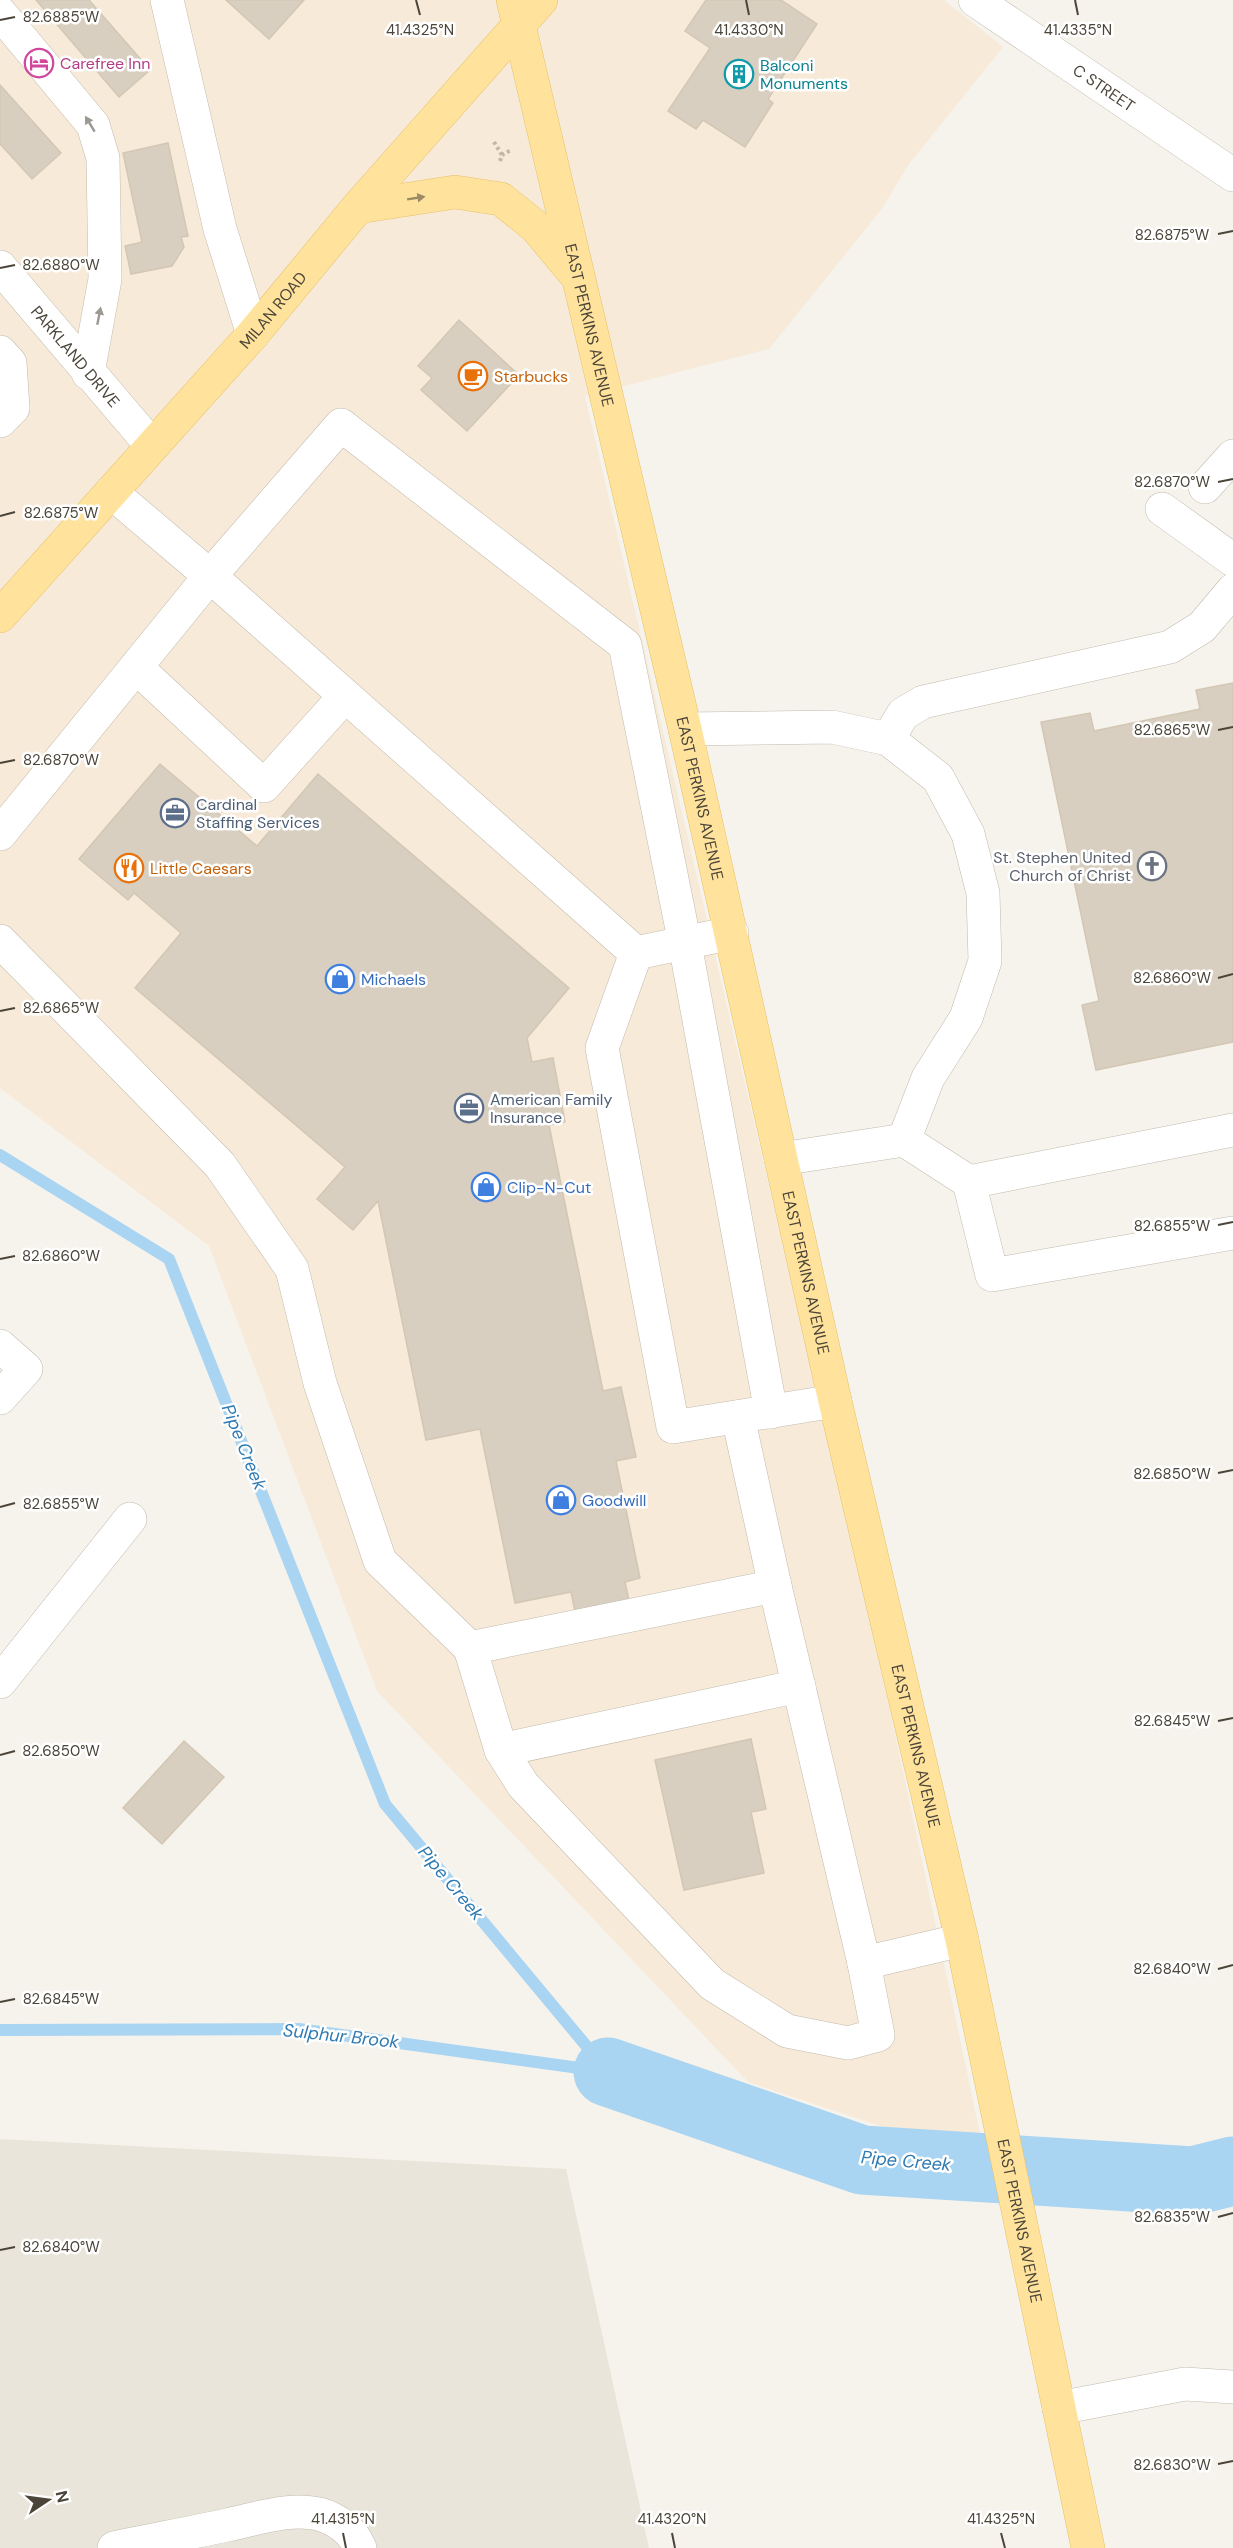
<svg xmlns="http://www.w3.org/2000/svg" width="1233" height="2548" font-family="'DM Sans',sans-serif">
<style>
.residential{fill:#eae5da}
.commercial{fill:#f7ead8}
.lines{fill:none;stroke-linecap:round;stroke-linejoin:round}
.stream{stroke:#a9d4f2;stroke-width:12}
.river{stroke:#a9d4f2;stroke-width:69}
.building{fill:#d8cfc1;stroke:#d3c7b4;stroke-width:1.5}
.minor-casing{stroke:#c2bbae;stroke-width:34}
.major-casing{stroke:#e6c16a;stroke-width:34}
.path{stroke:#c4b79f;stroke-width:4;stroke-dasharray:3 3;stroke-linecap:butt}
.minor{stroke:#fff;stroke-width:33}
.major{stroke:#ffe39c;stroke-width:33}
.oneway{fill:#9c9892}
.oneway2{fill:#9c8c66}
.ticks{fill:none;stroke:#4b4439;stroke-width:2}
.labels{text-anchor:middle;stroke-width:5;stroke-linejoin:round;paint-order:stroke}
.hotel-label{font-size:16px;fill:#b23c85;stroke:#fff;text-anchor:start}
.culture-label{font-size:16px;fill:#0d838f;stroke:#fff;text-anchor:start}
.street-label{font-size:16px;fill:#4b4439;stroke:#fff}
.food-label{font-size:16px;fill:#c56008;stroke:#fff;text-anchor:start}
.service-label{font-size:16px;fill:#4e5e75;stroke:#fff;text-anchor:start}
.worship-label{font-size:16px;fill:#5b616d;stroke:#fff;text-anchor:end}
.shop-label{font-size:16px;fill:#366cbe;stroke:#fff;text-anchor:start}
.water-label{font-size:18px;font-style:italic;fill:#2e7ab2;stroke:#fff}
.ticks-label{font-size:15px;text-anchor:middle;fill:#4b4439;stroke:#fff;stroke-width:5;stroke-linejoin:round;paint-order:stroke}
</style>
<rect width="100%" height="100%" fill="#f6f3ec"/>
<path class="residential" d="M 0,2139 L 566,2169 L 649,2548 L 0,2548 Z"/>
<path class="commercial" d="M 0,0 L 944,0 L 1003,47 L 909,164 L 881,210 L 769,349 L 585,396 L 882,1672 L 982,2143 L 881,2126 L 748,2082 L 377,1691 L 209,1246 L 0,1088 Z"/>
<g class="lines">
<path class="stream" d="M 0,1155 L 169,1259 L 385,1804 L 608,2072
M 0,2030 L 299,2029 L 608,2072"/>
<path class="river" d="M 608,2072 L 862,2160 L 1193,2181 L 1233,2171"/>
</g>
<path class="building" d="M 36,0 L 89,0 L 150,70 L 119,97 Z
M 226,0 L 304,0 L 269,39 Z
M 706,0 L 781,0 L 817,24 L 768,99 L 773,103 L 745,147 L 703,120 L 696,129 L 668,111 L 710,48 L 685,31 Z
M 0,85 L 61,153 L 32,179 L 0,144 Z
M 168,143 L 188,236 L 181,237 L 184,247 L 172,266 L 131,274 L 125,246 L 142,242 L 123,153 Z
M 459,320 L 519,375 L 467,431 L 421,390 L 432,378 L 418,366 Z
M 1233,683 L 1233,1042 L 1096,1070 L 1082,1005 L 1099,1001 L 1041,722 L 1090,713 L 1094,731 L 1200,709 L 1196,690 Z
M 160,764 L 257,846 L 318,774 L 569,988 L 527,1038 L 532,1062 L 553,1058 L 565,1122 L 549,1125 L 603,1391 L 621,1387 L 636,1457 L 616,1461 L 640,1578 L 625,1582 L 631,1610 L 577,1621 L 571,1592 L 515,1603 L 480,1429 L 426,1440 L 378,1201 L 353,1230 L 317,1199 L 345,1167 L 135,988 L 181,933 L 134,893 L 128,900 L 79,859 Z
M 751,1739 L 766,1809 L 751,1812 L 764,1873 L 684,1890 L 655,1760 Z
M 184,1741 L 224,1777 L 162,1844 L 123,1808 Z"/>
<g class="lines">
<g class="minor-casing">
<g id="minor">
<path d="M 167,0 L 220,229 L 253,334"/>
<path id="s1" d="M 975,0 L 1233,175"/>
<path d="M 0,13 L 93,125 L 103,158 L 105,279 L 88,373"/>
<path id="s2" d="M 0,267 L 152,446"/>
<path d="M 0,352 L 10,363 L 13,408 L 0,421"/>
<path d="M 1205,487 L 1233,456"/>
<path d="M 111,492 L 210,576 L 636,953 L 732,933"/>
<path d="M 1162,509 L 1233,560"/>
<path d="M 136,667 L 264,786 L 345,696"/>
<path d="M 685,729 L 832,727 L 888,739 L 938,778 L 968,834 L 983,893 L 985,961 L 966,1018 L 928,1078 L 904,1140 L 969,1182 L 992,1275 L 1233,1233"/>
<path d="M 888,739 L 903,714 L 923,702 L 1170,647 L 1202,627 L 1233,590"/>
<path d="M 0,834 L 210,576 L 341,425 L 625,645 L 685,944 L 771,1412"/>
<path d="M 0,941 L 220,1165 L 292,1269 L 320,1383 L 380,1561 L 470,1648 L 775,1586"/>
<path d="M 636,953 L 602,1048 L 673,1427 L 835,1401"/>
<path d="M 781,1159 L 904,1140"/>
<path d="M 969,1182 L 1233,1130"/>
<path d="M 0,1346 L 26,1369 L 0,1398"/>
<path d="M 738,1417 L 775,1586 L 864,1963 L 962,1940"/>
<path d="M 470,1648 L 501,1750 L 523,1785 L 712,1984 L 787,2031 L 848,2043 L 878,2035 L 864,1963"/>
<path d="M 0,1682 L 130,1519"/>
<path d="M 501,1750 L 799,1686"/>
<path d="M 1059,2408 L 1185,2384 L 1233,2387"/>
<path d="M 114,2548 C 152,2540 190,2533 227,2525 C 256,2519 290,2507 319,2514 C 337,2519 353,2531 360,2548"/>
</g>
</g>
<g class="major-casing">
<g id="major">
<path id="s3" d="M 513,0 L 685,729 L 835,1401 L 962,1940 L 1088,2548"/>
<path d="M 358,207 L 455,192 L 501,199 L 536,227 L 575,274"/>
<path id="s4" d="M 0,616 L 253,334 L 358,207 L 541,0"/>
</g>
</g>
<path class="path" d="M 494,142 L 502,155
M 500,161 L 502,155 L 511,150"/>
<use href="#minor" class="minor"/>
<use href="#major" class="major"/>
</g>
<defs><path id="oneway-solid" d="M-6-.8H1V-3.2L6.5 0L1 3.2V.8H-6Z" transform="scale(1.5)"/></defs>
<g class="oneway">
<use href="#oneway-solid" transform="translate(90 124) rotate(-121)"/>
<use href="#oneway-solid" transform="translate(99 316) rotate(-79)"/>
</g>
<use class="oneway2" href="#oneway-solid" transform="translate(416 198) rotate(-9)"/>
<path class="ticks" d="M 416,0 L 420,15M 746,0 L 749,15M 1075,0 L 1078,15M 0,20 L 15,17M 1218,234 L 1233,231M 0,268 L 15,265M 1218,482 L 1233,479M 0,516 L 15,512M 1218,730 L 1233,727M 0,763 L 15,760M 1218,978 L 1233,974M 0,1011 L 15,1008M 1218,1225 L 1233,1222M 0,1259 L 15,1256M 1218,1473 L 1233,1470M 0,1507 L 15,1503M 1218,1721 L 1233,1718M 0,1755 L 15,1751M 1218,1969 L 1233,1965M 0,2002 L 15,1999M 1218,2217 L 1233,2213M 0,2250 L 15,2247M 1218,2464 L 1233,2461M 343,2533 L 346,2548M 672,2533 L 675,2548M 1001,2533 L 1005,2548"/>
<defs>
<g id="hotel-ring" transform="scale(1.5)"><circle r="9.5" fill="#fff" stroke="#d1479c" stroke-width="1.5"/><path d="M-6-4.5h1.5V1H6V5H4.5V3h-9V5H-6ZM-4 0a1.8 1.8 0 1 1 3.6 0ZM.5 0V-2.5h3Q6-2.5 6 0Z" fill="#d1479c"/></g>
<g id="building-ring" transform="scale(1.5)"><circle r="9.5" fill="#fff" stroke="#0f9aa8" stroke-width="1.5"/><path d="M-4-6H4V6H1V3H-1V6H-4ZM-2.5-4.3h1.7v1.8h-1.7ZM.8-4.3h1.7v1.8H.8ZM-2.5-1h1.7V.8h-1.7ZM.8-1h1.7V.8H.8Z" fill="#0f9aa8"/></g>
<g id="cafe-ring" transform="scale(1.5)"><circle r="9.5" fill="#fff" stroke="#e8710a" stroke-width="1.5"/><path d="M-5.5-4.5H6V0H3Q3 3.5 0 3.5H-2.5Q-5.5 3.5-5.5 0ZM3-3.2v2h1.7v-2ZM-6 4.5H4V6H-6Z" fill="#e8710a"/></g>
<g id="office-ring" transform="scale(1.5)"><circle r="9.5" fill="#fff" stroke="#5c6f8a" stroke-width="1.5"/><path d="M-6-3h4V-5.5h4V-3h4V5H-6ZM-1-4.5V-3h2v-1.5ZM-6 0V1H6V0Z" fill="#5c6f8a"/></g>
<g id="church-ring" transform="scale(1.5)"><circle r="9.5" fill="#fff" stroke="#6b7280" stroke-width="1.5"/><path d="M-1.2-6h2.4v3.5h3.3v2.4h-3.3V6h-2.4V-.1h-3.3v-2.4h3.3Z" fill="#6b7280"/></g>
<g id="restaurant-ring" transform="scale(1.5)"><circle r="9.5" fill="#fff" stroke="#e8710a" stroke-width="1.5"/><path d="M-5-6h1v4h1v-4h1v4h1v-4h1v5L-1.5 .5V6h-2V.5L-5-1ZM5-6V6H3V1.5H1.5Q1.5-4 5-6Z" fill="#e8710a"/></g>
<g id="shop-ring" transform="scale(1.5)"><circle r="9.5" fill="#fff" stroke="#3f7fe0" stroke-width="1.5"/><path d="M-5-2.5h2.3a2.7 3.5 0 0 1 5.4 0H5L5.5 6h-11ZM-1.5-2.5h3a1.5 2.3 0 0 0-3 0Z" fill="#3f7fe0"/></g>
</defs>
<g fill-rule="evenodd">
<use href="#hotel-ring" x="39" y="63"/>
<use href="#building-ring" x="739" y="74"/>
<use href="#cafe-ring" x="473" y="376"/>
<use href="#office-ring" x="175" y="813"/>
<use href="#church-ring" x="1152" y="866"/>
<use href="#restaurant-ring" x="129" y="868"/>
<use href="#shop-ring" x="340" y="979"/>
<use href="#office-ring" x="469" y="1108"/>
<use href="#shop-ring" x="486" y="1187"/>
<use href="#shop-ring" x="561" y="1500"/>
</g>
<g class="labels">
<g class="hotel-label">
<text x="60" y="69">Carefree Inn</text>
</g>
<g class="culture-label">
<text x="760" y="71">Balconi<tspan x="760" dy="18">Monuments</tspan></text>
</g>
<g class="street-label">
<text dy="6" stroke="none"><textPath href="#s1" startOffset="156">C STREET</textPath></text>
<text dy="6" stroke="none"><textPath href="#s4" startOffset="410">MILAN ROAD</textPath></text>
<text dy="6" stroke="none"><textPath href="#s3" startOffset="334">EAST PERKINS AVENUE</textPath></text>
<text dy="6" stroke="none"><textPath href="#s2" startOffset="117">PARKLAND DRIVE</textPath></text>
<text dy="6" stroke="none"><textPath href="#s3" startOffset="820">EAST PERKINS AVENUE</textPath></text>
<text dy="6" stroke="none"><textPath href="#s3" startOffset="1306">EAST PERKINS AVENUE</textPath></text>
<text dy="6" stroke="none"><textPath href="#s3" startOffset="1792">EAST PERKINS AVENUE</textPath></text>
<text dy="6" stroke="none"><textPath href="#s3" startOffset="2278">EAST PERKINS AVENUE</textPath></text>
</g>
<g class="food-label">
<text x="494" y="382">Starbucks</text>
<text x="150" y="874">Little Caesars</text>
</g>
<g class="service-label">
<text x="196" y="810">Cardinal<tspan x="196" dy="18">Staffing Services</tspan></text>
<text x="490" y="1105">American Family<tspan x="490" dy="18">Insurance</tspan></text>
</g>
<g class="worship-label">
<text x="1131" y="863">St. Stephen United<tspan x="1131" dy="18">Church of Christ</tspan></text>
</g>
<g class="shop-label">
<text x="361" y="985">Michaels</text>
<text x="507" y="1193">Clip-N-Cut</text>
<text x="582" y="1506">Goodwill</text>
</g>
<g class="water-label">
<text transform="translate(244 1447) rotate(68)" y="6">Pipe Creek</text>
<text transform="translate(451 1883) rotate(50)" y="6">Pipe Creek</text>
<text transform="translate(341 2036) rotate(6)" y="6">Sulphur Brook</text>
<text transform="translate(906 2161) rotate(5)" y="6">Pipe Creek</text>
</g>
</g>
<g class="ticks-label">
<text x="61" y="22">82.6885°W</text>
<text x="420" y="35">41.4325°N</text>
<text x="749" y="35">41.4330°N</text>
<text x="1078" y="35">41.4335°N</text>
<text x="1172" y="240">82.6875°W</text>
<text x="61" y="270">82.6880°W</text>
<text x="1172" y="487">82.6870°W</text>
<text x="61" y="518">82.6875°W</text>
<text x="1172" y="735">82.6865°W</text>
<text x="61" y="765">82.6870°W</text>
<text x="1172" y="983">82.6860°W</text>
<text x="61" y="1013">82.6865°W</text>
<text x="1172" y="1231">82.6855°W</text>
<text x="61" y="1261">82.6860°W</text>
<text x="1172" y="1479">82.6850°W</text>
<text x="61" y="1509">82.6855°W</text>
<text x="1172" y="1726">82.6845°W</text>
<text x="61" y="1756">82.6850°W</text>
<text x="1172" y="1974">82.6840°W</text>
<text x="61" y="2004">82.6845°W</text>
<text x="1172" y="2222">82.6835°W</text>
<text x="61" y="2252">82.6840°W</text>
<text x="1172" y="2470">82.6830°W</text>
<text x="343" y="2524">41.4315°N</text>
<text x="672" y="2524">41.4320°N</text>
<text x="1001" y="2524">41.4325°N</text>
</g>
<g transform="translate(48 2500) rotate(77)" stroke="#ffffff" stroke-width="4.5" paint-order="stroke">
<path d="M0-4.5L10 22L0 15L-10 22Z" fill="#4b4439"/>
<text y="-9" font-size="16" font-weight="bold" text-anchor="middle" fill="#4b4439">N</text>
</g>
</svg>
